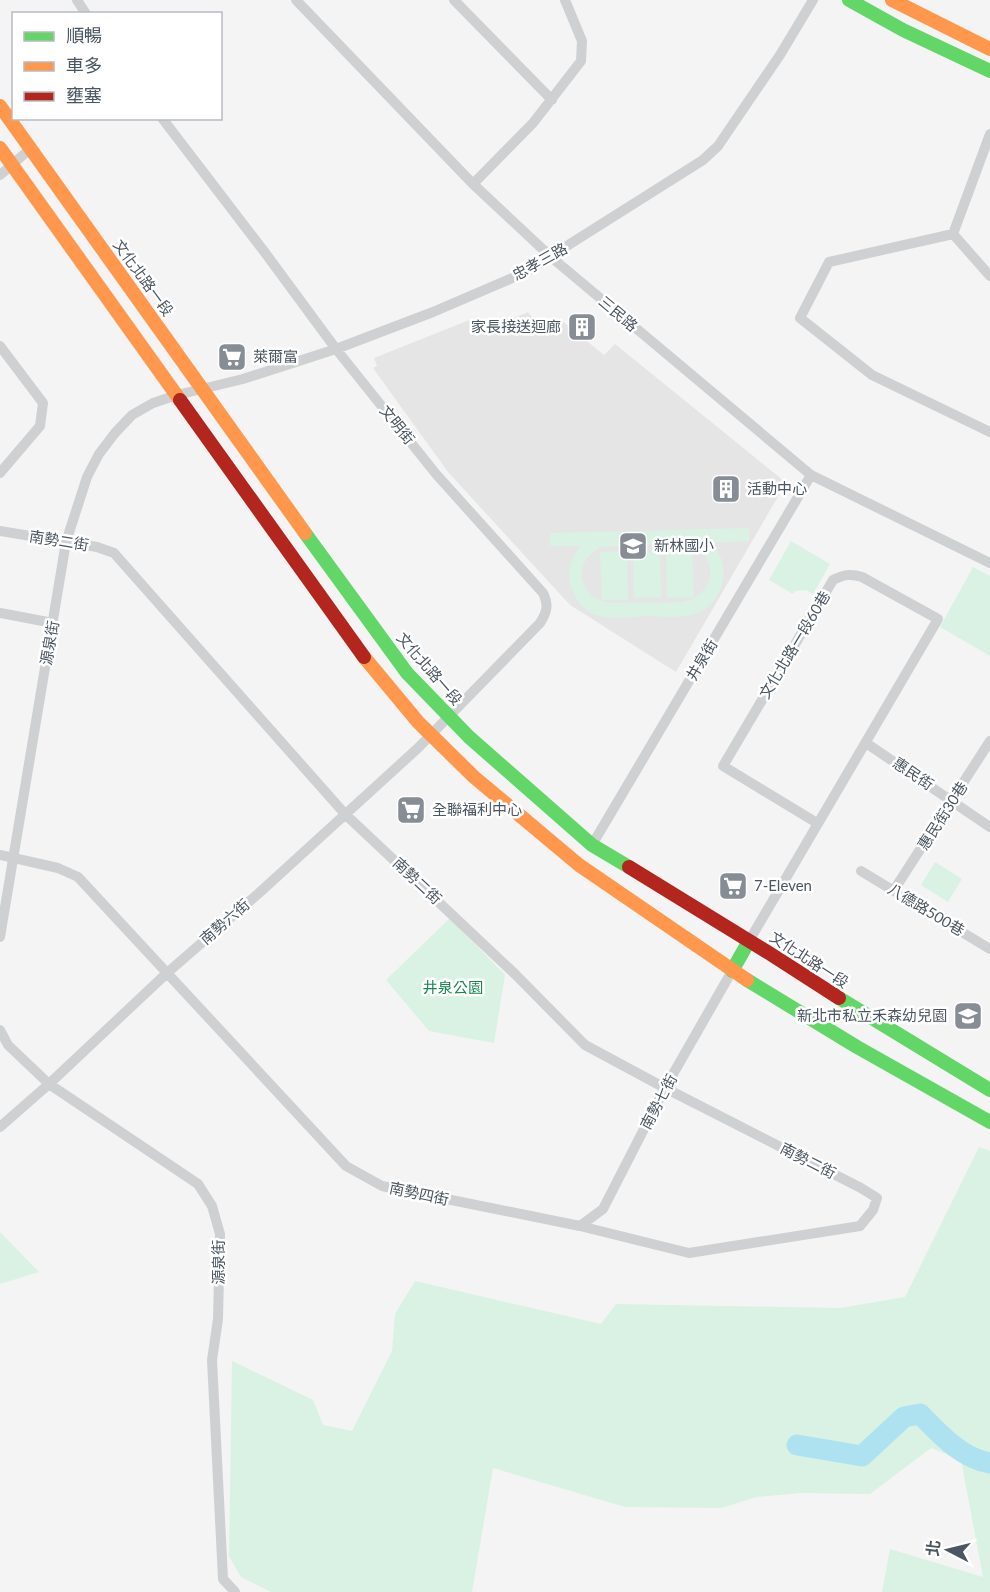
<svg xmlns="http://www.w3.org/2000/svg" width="990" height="1592" font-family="Lato,'Noto Sans TC',sans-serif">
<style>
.education{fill:#e6e5e6}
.green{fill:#d9f2e3;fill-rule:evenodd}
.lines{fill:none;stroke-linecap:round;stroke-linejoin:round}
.river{stroke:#aee2f0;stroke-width:21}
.street{stroke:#ced0d2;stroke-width:10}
.fast{stroke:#63d668;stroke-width:14}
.slow{stroke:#ff974d;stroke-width:14}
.jam{stroke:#b3261e;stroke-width:14}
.labels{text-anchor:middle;stroke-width:5;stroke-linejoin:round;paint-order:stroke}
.street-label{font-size:15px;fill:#4a5661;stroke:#fff}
.poi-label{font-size:15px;fill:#4a5661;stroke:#fff;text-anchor:start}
.park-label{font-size:15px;fill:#17864f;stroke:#fff}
</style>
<rect width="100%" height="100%" fill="#f4f4f4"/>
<path class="education" d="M 528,312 L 532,317 L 556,324 L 561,320 L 604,355 L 615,344 L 784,481 L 783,488 L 676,672 L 570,605 L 448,472 L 373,368 L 377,366 L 374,358 L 477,317 L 484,330 Z"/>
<path class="green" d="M 749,528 L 749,541 L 711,543 C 713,546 717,550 719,554 C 730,575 720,604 698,613 C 683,619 663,616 647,616 C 631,617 611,620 596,615 C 574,606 563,578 573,557 C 575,553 579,549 581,546 L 550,546 L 550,533 ZM 682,543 C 720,550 720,594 682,602 L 610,603 C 577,597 571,564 600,547 Z
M 791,541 L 830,564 L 813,594 L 806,590 L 795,591 L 793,594 L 769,580 Z
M 692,548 L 694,597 L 667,598 L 666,549 Z
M 627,551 L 628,600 L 602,600 L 600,552 Z
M 660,551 L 661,597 L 634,598 L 633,552 Z
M 973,567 L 990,576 L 990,656 L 940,627 Z
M 935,862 L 962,879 L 948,902 L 921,885 Z
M 450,918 L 505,975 L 494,1043 L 429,1031 L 386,980 Z
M 979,1147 L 990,1151 L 990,1592 L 882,1592 L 890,1549 L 983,1577 L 961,1460 L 931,1448 L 870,1494 L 801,1493 L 756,1497 L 722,1508 L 625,1507 L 493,1468 L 472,1592 L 271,1592 L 241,1577 L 229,1556 L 232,1361 L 313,1400 L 323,1425 L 352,1431 L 392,1351 L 395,1314 L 415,1281 L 601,1324 L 616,1304 L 840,1308 L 905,1297 Z
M 0,1232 L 39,1272 L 0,1284 Z"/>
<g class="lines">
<path class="river" d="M 797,1445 L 862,1456 L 904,1417 L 920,1414 C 940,1434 961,1458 990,1463"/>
<path class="street" d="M 77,0 L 86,14
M 296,0 L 473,184 L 551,257 L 811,475 L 990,563
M 454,0 L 552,100
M 990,134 L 953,234 L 829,262 L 800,318 L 872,375 L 990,432
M 0,175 L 30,149
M 473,184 L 533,123 L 581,61 L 582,41 L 565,0
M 953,234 L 990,276
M 0,346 L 43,403 L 40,426 L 0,473
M 0,531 L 97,547 L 114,553 L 345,814 L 515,974 L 585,1045 L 665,1088 L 861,1188 L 877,1198 L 873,1210 L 860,1226 L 689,1253 L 580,1226 L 382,1186 L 346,1166 L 78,877 L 58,868 L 0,855
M 0,613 L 53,623
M 866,743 L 990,827
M 592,845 L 811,475
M 861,871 L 990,949
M 894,890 L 990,741
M 0,937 L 66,542 L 87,477 L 99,454 L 115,433 L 132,415 L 153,403 L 177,395 L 243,379 L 336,349 L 433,312 L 524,273 L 703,160 L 718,146 L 780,55 L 813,0
M 749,941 L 938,619 L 862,577 C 850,573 843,575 833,580 L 723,766 L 817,823
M 0,1030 L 8,1045 L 49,1084 L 198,1184 L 212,1206 L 220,1234 L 218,1319 L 212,1360 L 223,1579 L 235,1592
M 0,1127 L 49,1084 L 167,973 L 259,893 L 418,748 L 540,623 C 547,612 549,605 543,593 L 436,474 L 336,349 L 266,254 L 162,118
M 580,1226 L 603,1209 L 665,1088 L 732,971"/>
<path class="fast" d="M 849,0 L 903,30 L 990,71
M 305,533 L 407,673 L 469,737 L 592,845 L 629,867
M 732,971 L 749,941
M 747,980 L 857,1047 L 990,1122
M 839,998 L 990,1090"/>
<path class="slow" d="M 892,0 L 990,49
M 0,106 L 305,533
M 0,148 L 180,400
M 364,657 L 418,722 L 474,777 L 579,865 L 747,980"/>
<path class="jam" d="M 180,400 L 364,657
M 629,867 L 769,953 L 839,998"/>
</g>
<defs>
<g id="building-square" transform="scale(1.5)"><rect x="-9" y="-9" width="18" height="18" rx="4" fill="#868d94" stroke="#fff"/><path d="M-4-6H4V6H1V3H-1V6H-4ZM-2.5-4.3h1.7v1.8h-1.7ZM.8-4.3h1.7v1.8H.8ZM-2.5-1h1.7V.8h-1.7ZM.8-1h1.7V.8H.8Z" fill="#fff"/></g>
<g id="supermarket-square" transform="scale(1.5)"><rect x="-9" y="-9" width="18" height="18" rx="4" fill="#868d94" stroke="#fff"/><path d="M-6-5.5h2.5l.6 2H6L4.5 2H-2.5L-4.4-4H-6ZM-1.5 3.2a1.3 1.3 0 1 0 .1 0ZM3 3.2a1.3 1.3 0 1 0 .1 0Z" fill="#fff"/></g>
<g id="school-square" transform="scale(1.5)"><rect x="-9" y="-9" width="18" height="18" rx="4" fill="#868d94" stroke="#fff"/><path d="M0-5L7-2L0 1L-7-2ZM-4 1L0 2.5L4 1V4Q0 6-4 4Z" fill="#fff"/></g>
</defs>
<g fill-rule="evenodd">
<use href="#building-square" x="582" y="327"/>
<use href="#supermarket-square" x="232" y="357"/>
<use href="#building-square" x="726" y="489"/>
<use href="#school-square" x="633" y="546"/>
<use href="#supermarket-square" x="411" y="810"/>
<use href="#supermarket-square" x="733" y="886"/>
<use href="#school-square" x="968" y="1016"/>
</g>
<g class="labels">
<g class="street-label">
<text transform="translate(540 262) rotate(-29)" y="5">忠孝三路</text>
<text transform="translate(143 278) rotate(54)" y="5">文化北路一段</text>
<text transform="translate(618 314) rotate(40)" y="5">三民路</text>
<text transform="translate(397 425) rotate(51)" y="5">文明街</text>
<text transform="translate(59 541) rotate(9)" y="5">南勢二街</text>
<text transform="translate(50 643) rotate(-80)" y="5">源泉街</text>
<text transform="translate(795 645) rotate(-59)" y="5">文化北路一段60巷</text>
<text transform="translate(702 660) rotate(-59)" y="5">井泉街</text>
<text transform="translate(429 669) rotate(49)" y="5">文化北路一段</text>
<text transform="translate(913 774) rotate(34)" y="5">惠民街</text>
<text transform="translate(943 816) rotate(-57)" y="5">惠民街30巷</text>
<text transform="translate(417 881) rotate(43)" y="5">南勢二街</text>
<text transform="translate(926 910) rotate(31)" y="5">八德路500巷</text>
<text transform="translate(225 922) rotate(-41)" y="5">南勢六街</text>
<text transform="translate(809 960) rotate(33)" y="5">文化北路一段</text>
<text transform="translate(659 1102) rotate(-62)" y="5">南勢七街</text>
<text transform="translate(808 1161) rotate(27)" y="5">南勢二街</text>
<text transform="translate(419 1194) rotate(12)" y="5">南勢四街</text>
<text transform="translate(219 1262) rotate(-90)" y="5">源泉街</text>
</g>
<g class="poi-label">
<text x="561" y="332" text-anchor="end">家長接送迴廊</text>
<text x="253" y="362">萊爾富</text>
<text x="747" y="494">活動中心</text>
<text x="654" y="551">新林國小</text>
<text x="432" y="815">全聯福利中心</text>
<text x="754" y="891">7-Eleven</text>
<text x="947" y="1021" text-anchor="end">新北市私立禾森幼兒園</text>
</g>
<g class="park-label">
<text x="453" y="993">井泉公園</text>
</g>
</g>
<rect x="12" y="12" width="210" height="108" fill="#ffffff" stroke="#b7bbc0" stroke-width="1.5"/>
<rect x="24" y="32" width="30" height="9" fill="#63d668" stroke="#b7bbc0" stroke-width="1.5"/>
<text x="66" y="42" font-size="18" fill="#4a5661">順暢</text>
<rect x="24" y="62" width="30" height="9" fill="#ff974d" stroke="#b7bbc0" stroke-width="1.5"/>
<text x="66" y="72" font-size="18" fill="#4a5661">車多</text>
<rect x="24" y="92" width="30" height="9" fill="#b3261e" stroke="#b7bbc0" stroke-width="1.5"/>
<text x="66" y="102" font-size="18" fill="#4a5661">壅塞</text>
<g transform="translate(948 1550) rotate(277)" stroke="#ffffff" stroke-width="4.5" paint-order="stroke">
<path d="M0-4.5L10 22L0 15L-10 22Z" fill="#4a5661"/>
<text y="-9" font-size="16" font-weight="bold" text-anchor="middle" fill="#4a5661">北</text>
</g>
</svg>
